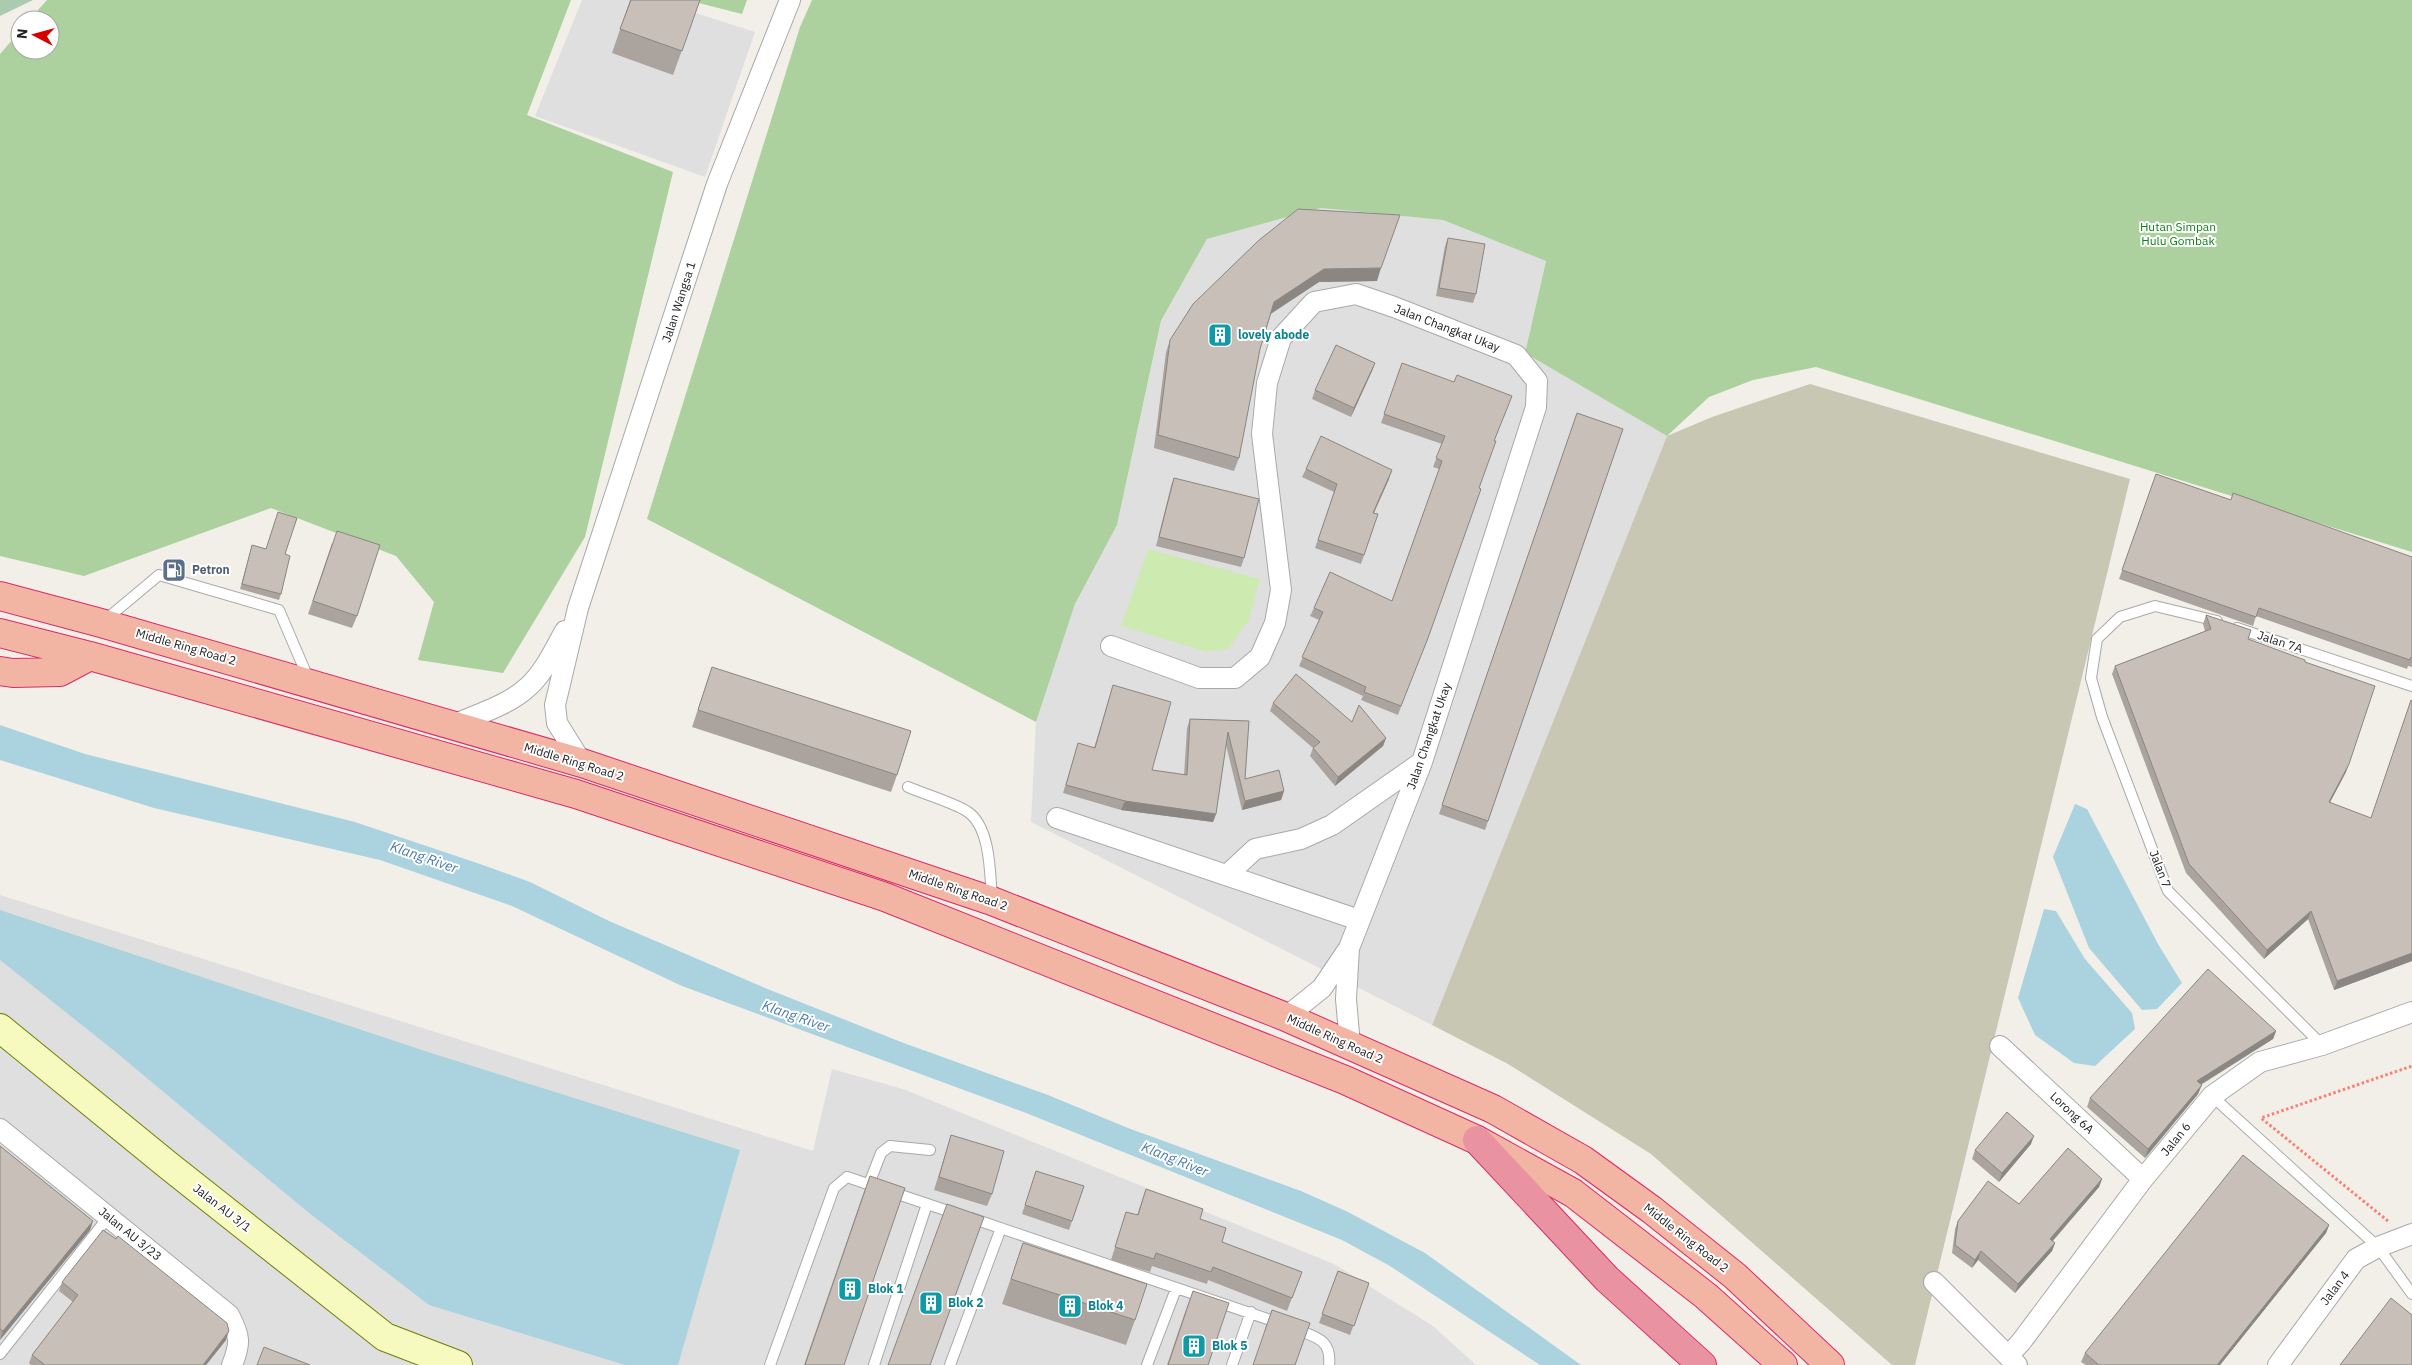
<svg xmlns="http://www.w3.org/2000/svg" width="2412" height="1365" font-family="'IBM Plex Sans',sans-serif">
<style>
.residential{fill:#e0dfdf}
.construction{fill:#c7c7b4}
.grass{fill:#cdebb0}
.forest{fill:#add19e}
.cemetery{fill:#aacbaf}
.water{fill:#aad3df}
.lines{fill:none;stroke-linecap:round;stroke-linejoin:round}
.service-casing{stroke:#a9a9a9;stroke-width:12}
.minor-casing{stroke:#a9a9a9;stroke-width:22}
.secondary-casing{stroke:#707d05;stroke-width:30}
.trunk-casing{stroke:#dc2a67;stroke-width:30}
.motorway-casing{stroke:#dc2a67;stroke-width:30}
.path{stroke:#fa8072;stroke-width:3;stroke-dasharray:2.5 2.5;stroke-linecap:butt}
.service{stroke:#fff;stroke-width:10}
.minor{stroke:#fff;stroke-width:20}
.secondary{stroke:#f7fabf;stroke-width:28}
.trunk{stroke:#f2b4a3;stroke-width:28}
.motorway{stroke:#e892a2;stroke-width:28}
.wall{fill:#aba49e}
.shaded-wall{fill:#8b8681}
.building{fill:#c7bfb8;stroke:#8b8681}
.labels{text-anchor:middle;stroke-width:4;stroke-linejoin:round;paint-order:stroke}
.park-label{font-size:12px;fill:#0c8416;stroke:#fff}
.street-label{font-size:12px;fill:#222;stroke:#fff}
.culture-label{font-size:12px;font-weight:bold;fill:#0d838f;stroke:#fff;text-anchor:start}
.service-label{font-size:12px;font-weight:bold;fill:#4e5e75;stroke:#fff;text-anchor:start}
.water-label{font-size:14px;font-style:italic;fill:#4a7aab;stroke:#fff}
</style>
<rect width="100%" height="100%" fill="#f2efe9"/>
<path class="residential" d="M 582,0 L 655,0 L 755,32 L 705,177 L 535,116 Z
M 1321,208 L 1443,220 L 1546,261 L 1525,353 L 1667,436 L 1432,1025 L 1031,822 L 1036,722 L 1075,604 L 1117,525 L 1161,322 L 1207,239 Z
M 0,895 L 813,1151 L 832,1069 L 903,1089 L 1334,1264 L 1433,1326 L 1476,1365 L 0,1365 Z"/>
<path class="construction" d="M 1810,384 L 2130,479 L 1915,1365 L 1892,1365 L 1651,1154 L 1508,1064 L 1432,1025 L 1667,436 L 1712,417 Z"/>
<path class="grass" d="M 1148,549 L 1260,579 L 1249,620 L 1228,649 L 1207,652 L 1121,626 Z"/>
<path class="forest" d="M 47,0 L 571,0 L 527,115 L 673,172 L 585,537 L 503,673 L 418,660 L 434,602 L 396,556 L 271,508 L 84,576 L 0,556 L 0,54 L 20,31 L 20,50 L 50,50 L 50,20 L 29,20 Z
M 687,0 L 747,0 L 742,14 Z
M 812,0 L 2412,0 L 2412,552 L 1816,367 L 1753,380 L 1709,397 L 1667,436 L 1525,353 L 1546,261 L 1443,220 L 1321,208 L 1207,239 L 1161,321 L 1117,525 L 1075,604 L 1036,722 L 647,519 L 800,27 Z"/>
<path class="cemetery" d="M 0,0 L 33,0 L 0,16 Z"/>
<path class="water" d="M 0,725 L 85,754 L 355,822 L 480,864 L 530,882 L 609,921 L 765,988 L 901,1042 L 1048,1095 L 1128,1128 L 1301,1191 L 1346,1211 L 1425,1253 L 1581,1365 L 1540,1365 L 1390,1266 L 1342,1240 L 1026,1113 L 682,986 L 512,906 L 380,860 L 154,808 L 0,760 Z
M 2075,804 L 2087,809 L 2158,944 L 2182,983 L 2157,1009 L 2142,1010 L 2089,948 L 2053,857 Z
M 2044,909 L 2056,911 L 2085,959 L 2132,1013 L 2135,1029 L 2095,1066 L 2074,1063 L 2035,1035 L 2018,998 Z
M 0,910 L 428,1052 L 740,1150 L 678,1365 L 625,1365 L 429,1305 L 309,1213 L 112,1049 L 0,960 Z"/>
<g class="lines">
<g class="service-casing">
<path id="service" d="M 104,621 L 159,575 L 279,610 L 309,680
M 2217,621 L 2155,606 L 2120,617 L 2097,639 L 2091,678 L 2102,717 L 2168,891 L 2322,1045
M 2237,628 L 2412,686
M 908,787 C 924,794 955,803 968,812 C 991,828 990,875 992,900
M 2212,1096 L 2378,1247 L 2412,1294
M 869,1184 L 881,1153 L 890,1146 L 930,1150
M 971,1218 L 1282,1324
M 1295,1329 C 1315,1337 1332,1339 1329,1365
M 0,1354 L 109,1216
M 770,1365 L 834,1188 L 847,1177 L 957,1214
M 874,1365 L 927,1204
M 950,1365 L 1001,1228
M 1147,1365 L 1176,1289
M 1232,1365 L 1251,1312"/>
</g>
<g class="minor-casing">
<path id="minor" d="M 1111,646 L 1199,678 L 1235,678 L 1260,657 L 1275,623 L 1281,590 L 1262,434 L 1267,383 L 1281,338 L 1314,302 L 1356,294 L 1394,307 L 1516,355 L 1537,381 L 1536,407 L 1422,762 L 1349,948 L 1322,988 L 1286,1017
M 453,725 C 478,714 509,705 529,686 C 545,671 554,650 565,631
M 582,763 L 557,723 L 555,705 L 578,608 L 717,184 L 790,0
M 1057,818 L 1359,920
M 1227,875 L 1255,849 L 1301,839 L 1332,825 L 1422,762
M 1349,948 L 1346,999 L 1350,1045
M 2000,1046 L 2143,1179
M 0,1129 L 229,1315 C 240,1336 241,1343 232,1365
M 1934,1282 L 2017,1365
M 2008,1356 L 2021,1342 L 2143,1179 L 2212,1096 L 2260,1062 L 2322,1045 L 2412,1012
M 2278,1365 L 2356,1259 L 2378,1247 L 2412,1234"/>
</g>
<g class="secondary-casing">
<path id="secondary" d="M 0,1028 L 169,1166 L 385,1337 L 458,1365"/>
</g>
<g class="trunk-casing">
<path id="trunk" d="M 0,596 L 101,623 L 582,763 L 992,901 L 1286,1017 L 1493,1109 L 1583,1160 L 1652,1210 L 1735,1276 L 1830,1365
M 0,633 L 90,656 L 576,794 L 885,897 L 1345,1080 L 1477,1140 L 1573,1193 L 1706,1296 L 1783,1365
M 0,671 L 13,673 L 60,672 L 90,656"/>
</g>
<g class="motorway-casing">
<path id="motorway" d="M 1477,1140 L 1607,1279 L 1702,1365"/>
</g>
<path class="path" d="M 2388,1221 L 2261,1118 L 2412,1066"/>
<use href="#service" class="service"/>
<use href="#minor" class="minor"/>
<use href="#secondary" class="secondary"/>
<use href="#trunk" class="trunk"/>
<use href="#motorway" class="motorway"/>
</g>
<path class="wall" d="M 630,0 L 700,0 L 673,75 L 612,53 Z
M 1448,238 L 1476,294 L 1473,303 L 1436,296 L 1445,246 Z
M 1258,241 L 1377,281 L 1319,282 L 1271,314 L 1260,349 L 1239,458 L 1234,471 L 1154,448 L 1166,352 L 1170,340 Z
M 1375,363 L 1372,371 L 1351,417 L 1312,399 L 1315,390 Z
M 1402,363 L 1495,441 L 1479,488 L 1481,489 L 1398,715 L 1361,700 L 1363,696 L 1299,666 L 1319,620 L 1310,616 L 1314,608 L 1392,601 L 1439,469 L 1433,467 L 1442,444 L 1381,423 Z
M 1577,413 L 1623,429 L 1485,830 L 1439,814 Z
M 1306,469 L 1389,479 L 1374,513 L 1378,514 L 1361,564 L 1315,548 L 1334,492 L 1302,477 Z
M 2156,474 L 2231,500 L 2412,557 L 2412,667 L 2408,666 L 2407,669 L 2256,616 L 2253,626 L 2119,579 Z
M 1174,478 L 1244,558 L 1241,567 L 1156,546 L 1171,486 Z
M 332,543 L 357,616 L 352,628 L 308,614 Z
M 252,545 L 285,554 L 281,594 L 279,600 L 240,589 Z
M 2206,615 L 2248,639 L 2305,662 L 2346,772 L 2330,802 L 2412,961 L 2334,990 L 2308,919 L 2264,959 L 2186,873 L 2112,674 L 2115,666 L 2205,631 L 2203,624 Z
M 712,667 L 897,775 L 891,792 L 692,727 Z
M 1113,685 L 1152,770 L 1184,775 L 1187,728 L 1190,719 L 1249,721 L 1245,779 L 1284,791 L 1281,800 L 1242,810 L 1226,745 L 1216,814 L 1213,822 L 1121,810 L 1063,793 L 1078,743 L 1094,748 Z
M 1273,703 L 1352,722 L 1386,738 L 1383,746 L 1335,786 L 1310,756 L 1313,748 L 1270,711 Z
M 2276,1031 L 2273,1039 L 2201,1085 L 2198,1094 L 2145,1158 L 2087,1107 L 2090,1098 Z
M 951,1135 L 992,1194 L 987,1206 L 934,1190 Z
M 2031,1144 L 1999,1182 L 1972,1159 L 1975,1150 Z
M 0,1146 L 93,1221 L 90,1230 L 0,1340 Z
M 1036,1171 L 1084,1186 L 1069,1230 L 1022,1214 Z
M 870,1176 L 844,1365 L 804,1365 L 861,1200 Z
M 2102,1179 L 2099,1187 L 2053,1241 L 2055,1243 L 2052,1251 L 2015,1293 L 1978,1260 L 1972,1268 L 1952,1253 L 1955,1229 L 1958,1221 L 2019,1204 Z
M 1146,1189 L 1200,1219 L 1222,1242 L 1302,1272 L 1287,1311 L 1208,1280 L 1207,1284 L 1152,1266 L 1150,1272 L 1111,1260 L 1126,1212 L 1137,1215 Z
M 2329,1225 L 2326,1233 L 2220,1365 L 2086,1365 L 2081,1362 L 2085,1353 Z
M 1023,1243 L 1135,1320 L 1126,1345 L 1002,1304 Z
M 1338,1271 L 1369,1283 L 1350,1335 L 1319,1323 Z
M 62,1282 L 226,1340 L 206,1365 L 31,1365 L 29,1363 L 32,1355 L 73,1302 L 59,1291 Z
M 1193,1291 L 1208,1365 L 1167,1365 L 1184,1315 Z"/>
<path class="shaded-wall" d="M 1381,268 L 1377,281 L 1319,282 L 1270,314 L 1274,302 L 1324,269 Z
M 1375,363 L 1372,371 L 1351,417 L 1354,408 Z
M 1392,470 L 1389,479 L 1370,521 L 1373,513 Z
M 1386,738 L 1383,746 L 1335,786 L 1338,777 Z
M 2349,764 L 2346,772 L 2326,810 L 2329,802 Z
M 1284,791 L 1281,800 L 1242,810 L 1245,801 Z
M 1125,801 L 1216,814 L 1213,822 L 1121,810 Z
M 2311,911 L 2308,919 L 2264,959 L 2267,950 Z
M 2412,953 L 2412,961 L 2334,990 L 2337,981 Z
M 2276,1031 L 2273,1039 L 2193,1089 L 2197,1081 Z
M 2202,1085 L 2198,1094 L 2145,1158 L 2148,1149 Z
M 2034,1136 L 2031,1144 L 1999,1182 L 2002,1173 Z
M 2102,1179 L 2099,1187 L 2047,1247 L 2050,1239 Z
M 93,1221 L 90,1230 L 0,1340 L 3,1331 Z
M 2329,1225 L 2326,1233 L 2220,1365 L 2217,1365 Z
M 2055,1243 L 2052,1251 L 2015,1293 L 2018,1284 Z
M 1981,1251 L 1978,1260 L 1972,1268 L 1975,1260 Z
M 229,1331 L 226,1340 L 206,1365 L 203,1365 Z"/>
<path class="building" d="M 631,0 L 700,0 L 682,51 L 620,29 Z
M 1298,209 L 1400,215 L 1381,268 L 1324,269 L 1274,302 L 1260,349 L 1239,458 L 1158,435 L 1170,340 L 1193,304 L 1258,241 Z
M 1448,238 L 1485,244 L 1476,294 L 1439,288 Z
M 1336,345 L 1375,363 L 1354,408 L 1315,390 Z
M 1402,363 L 1454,382 L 1457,375 L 1512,396 L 1494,441 L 1496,441 L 1479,488 L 1481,489 L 1428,638 L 1401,706 L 1364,692 L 1366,687 L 1302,657 L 1323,612 L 1314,608 L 1330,572 L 1392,601 L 1442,461 L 1436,458 L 1445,436 L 1384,414 Z
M 1577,413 L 1623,429 L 1488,821 L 1442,805 Z
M 1321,436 L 1392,470 L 1373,513 L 1378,514 L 1364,555 L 1318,540 L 1337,484 L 1306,469 Z
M 2156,474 L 2231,500 L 2233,493 L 2412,557 L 2412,658 L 2411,657 L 2410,660 L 2259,608 L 2256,617 L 2122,570 Z
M 1174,478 L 1259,499 L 1244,558 L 1159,537 Z
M 278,512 L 297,518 L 285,554 L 290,556 L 281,594 L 242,584 L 252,545 L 266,549 Z
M 337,531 L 380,545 L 357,616 L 313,601 Z
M 2206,615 L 2251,630 L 2248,639 L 2305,660 L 2305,662 L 2375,686 L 2349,764 L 2329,802 L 2371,818 L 2411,700 L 2412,701 L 2412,953 L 2337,981 L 2311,911 L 2267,950 L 2189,864 L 2115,666 L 2211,629 Z
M 712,667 L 911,731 L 897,775 L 698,710 Z
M 1296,674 L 1352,722 L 1359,705 L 1386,738 L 1338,777 L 1313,748 L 1320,742 L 1273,703 Z
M 1113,685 L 1171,702 L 1152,770 L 1187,775 L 1190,719 L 1249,721 L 1245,779 L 1279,770 L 1284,791 L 1245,801 L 1228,732 L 1216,814 L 1125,801 L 1066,785 L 1078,743 L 1095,748 Z
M 2208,969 L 2276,1031 L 2197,1081 L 2202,1085 L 2148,1149 L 2090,1098 Z
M 2007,1112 L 2034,1136 L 2002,1173 L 1975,1150 Z
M 951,1135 L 1004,1151 L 992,1194 L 939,1177 Z
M 0,1146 L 93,1221 L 3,1331 L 0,1329 Z
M 2068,1148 L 2102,1179 L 2050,1239 L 2055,1243 L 2018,1284 L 1981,1251 L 1975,1260 L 1955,1245 L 1958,1221 L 1988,1181 L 2019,1204 Z
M 2243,1155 L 2329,1225 L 2217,1365 L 2099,1365 L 2085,1353 Z
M 1036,1171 L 1084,1186 L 1072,1221 L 1025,1205 Z
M 870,1176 L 905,1188 L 844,1365 L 805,1365 Z
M 1146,1189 L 1203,1209 L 1200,1219 L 1226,1228 L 1222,1242 L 1302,1272 L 1292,1298 L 1213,1267 L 1211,1272 L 1156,1253 L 1154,1259 L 1115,1247 L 1126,1212 L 1138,1215 Z
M 947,1204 L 984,1217 L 930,1365 L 888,1365 Z
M 103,1230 L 116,1239 L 118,1236 L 227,1323 L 229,1331 L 203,1365 L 45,1365 L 32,1355 L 78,1295 L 62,1282 Z
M 1023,1243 L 1147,1284 L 1135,1320 L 1011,1279 Z
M 1338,1271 L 1369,1283 L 1354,1326 L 1322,1314 Z
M 1193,1291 L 1229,1303 L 1208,1365 L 1168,1365 Z
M 2391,1298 L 2412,1315 L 2412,1365 L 2340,1365 Z
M 1272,1310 L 1310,1323 L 1295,1365 L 1253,1365 Z
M 264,1347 L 310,1365 L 257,1365 Z"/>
<defs>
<g id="building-square" transform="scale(1.25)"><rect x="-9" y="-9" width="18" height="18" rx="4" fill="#0f9aa8" stroke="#fff"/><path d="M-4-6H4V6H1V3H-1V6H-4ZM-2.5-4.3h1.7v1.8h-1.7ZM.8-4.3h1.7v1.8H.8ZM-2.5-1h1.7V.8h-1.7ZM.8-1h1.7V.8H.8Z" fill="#fff"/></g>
<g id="fuel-square" transform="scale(1.25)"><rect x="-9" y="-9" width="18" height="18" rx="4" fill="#5c6f8a" stroke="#fff"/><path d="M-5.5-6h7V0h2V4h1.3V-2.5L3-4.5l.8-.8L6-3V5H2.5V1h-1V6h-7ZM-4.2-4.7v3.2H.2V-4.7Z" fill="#fff"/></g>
</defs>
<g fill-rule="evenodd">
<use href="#building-square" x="1220" y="335"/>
<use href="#fuel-square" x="174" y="570"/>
<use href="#building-square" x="850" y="1289"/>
<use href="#building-square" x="931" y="1303"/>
<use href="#building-square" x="1070" y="1306"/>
<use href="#building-square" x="1194" y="1346"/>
</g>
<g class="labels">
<g class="park-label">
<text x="2178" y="231">Hutan Simpan<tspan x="2178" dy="14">Hulu Gombak</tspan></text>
</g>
<g class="street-label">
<text transform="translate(679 302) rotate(-72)" y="4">Jalan Wangsa 1</text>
<text transform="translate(1447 328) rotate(21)" y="4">Jalan Changkat Ukay</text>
<text transform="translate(2280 642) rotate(18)" y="4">Jalan 7A</text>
<text transform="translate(186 647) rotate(16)" y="4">Middle Ring Road 2</text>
<text transform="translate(1429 736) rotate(-71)" y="4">Jalan Changkat Ukay</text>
<text transform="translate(574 762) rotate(17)" y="4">Middle Ring Road 2</text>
<text transform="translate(2160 869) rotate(69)" y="4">Jalan 7</text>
<text transform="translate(958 890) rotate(19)" y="4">Middle Ring Road 2</text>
<text transform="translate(1335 1039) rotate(24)" y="4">Middle Ring Road 2</text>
<text transform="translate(2072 1113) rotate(43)" y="4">Lorong 6A</text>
<text transform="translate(2176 1139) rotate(-51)" y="4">Jalan 6</text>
<text transform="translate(222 1208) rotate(38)" y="4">Jalan AU 3/1</text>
<text transform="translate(130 1234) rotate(39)" y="4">Jalan AU 3/23</text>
<text transform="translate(1686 1238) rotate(38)" y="4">Middle Ring Road 2</text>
<text transform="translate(2335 1288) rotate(-53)" y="4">Jalan 4</text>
</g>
<g class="culture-label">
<text x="1238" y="339">lovely abode</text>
<text x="868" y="1293">Blok 1</text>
<text x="948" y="1307">Blok 2</text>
<text x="1088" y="1310">Blok 4</text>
<text x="1212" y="1350">Blok 5</text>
</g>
<g class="service-label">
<text x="192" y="574">Petron</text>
</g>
<g class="water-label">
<text transform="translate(424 857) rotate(19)" y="5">Klang River</text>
<text transform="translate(796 1016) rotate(19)" y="5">Klang River</text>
<text transform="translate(1175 1159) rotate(22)" y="5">Klang River</text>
</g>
</g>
<g transform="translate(35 35) rotate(276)"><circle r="24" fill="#ffffff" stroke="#a7a7a7"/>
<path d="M0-4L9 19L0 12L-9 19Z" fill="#d40000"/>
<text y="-8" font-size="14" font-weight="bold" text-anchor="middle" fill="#222222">N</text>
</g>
</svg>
